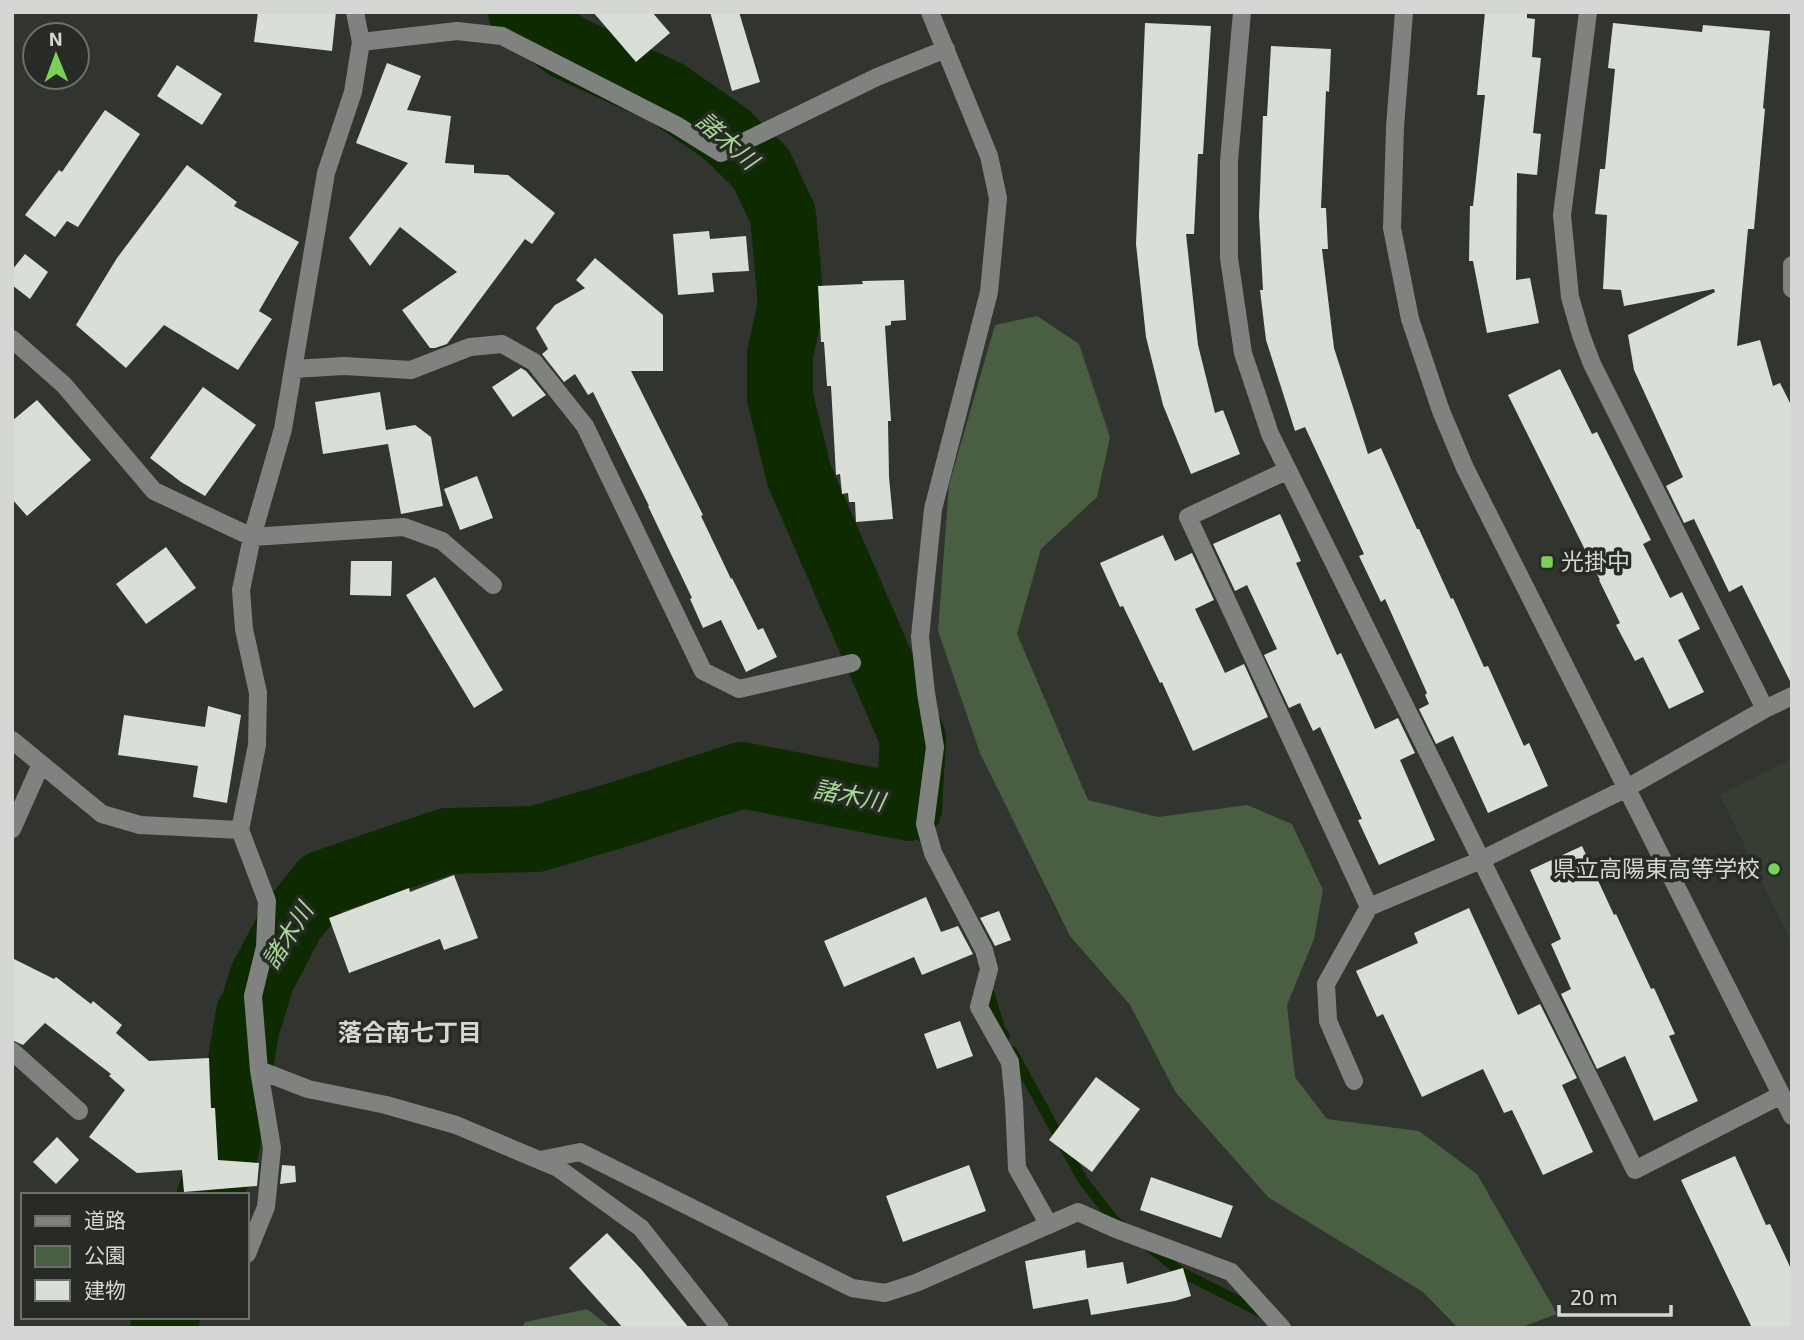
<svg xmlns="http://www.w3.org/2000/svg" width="1804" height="1340" font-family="'Exo 2','Noto Sans JP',sans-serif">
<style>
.built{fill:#363e33}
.green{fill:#4a5e42}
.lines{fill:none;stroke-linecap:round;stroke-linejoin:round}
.stream{stroke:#0d2a00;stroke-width:10}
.river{stroke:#0d2a00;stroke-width:66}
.building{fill:#d9ded7}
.minor{stroke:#80827f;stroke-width:18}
.poi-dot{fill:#7bd156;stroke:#272a25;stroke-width:2.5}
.labels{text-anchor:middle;stroke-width:7;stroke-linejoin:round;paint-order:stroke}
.poi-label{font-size:23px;fill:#d5d7d4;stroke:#272a25;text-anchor:start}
.water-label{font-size:24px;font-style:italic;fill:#a7d994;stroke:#272a25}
.neighbourhood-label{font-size:24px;font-weight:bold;fill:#d5d7d4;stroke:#272a25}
</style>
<rect width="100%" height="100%" fill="#31342f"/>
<path class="built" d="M 1792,759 L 1792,944 L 1720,795 Z"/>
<path class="green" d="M 1037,316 L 1079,344 L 1110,437 L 1097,497 L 1041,549 L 1017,634 L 1088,800 L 1158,817 L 1247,805 L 1292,824 L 1323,890 L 1314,939 L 1287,1005 L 1295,1077 L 1327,1119 L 1419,1131 L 1477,1174 L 1557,1314 L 1519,1328 L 1458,1328 L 1423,1292 L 1269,1198 L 1176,1093 L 1130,1005 L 1070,936 L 980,753 L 938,631 L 949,485 L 995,325 Z
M 587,1309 L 611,1328 L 521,1328 L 525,1322 Z"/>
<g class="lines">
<path class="stream" d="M 909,808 L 922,837
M 987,986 L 1000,1028 L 1005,1036
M 1012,1051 L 1082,1179 L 1114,1220 L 1122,1226
M 1148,1246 L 1181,1272 L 1264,1314"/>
<path class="river" d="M 210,1195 L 226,1149 L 249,1013 L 249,1020 L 262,978 L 292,921 L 323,883 L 447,841 L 536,839 L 627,812 L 742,775 L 909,808 L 913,738 L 799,475 L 780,397 L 780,354 L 791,305 L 783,215 L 761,168 L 726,134 L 667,93 L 567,47 L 521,12
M 163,1328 L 167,1317"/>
</g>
<path class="building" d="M 258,12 L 336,12 L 332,51 L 254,42 Z
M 593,12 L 652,12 L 670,33 L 636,62 Z
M 710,12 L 739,12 L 760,82 L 732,91 Z
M 1485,12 L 1527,12 L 1527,18 L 1535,19 L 1532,57 L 1541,58 L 1533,133 L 1541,134 L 1537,175 L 1517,173 L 1516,280 L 1530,278 L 1539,323 L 1487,333 L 1473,261 L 1469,261 L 1470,206 L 1473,206 L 1485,95 L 1477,95 Z
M 1145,23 L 1211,26 L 1203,154 L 1198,154 L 1194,234 L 1186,234 L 1198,345 L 1215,413 L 1223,410 L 1240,454 L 1191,474 L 1163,405 L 1146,337 L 1136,244 Z
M 1613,23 L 1702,32 L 1703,25 L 1770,31 L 1763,108 L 1765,109 L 1754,229 L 1748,229 L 1737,346 L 1760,340 L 1773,386 L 1780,383 L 1792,407 L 1792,685 L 1742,585 L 1729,592 L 1694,519 L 1684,523 L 1666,486 L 1683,477 L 1634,370 L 1628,335 L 1715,292 L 1714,289 L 1624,306 L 1621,290 L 1603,289 L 1607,215 L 1595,214 L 1600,169 L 1605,169 L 1615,69 L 1608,68 Z
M 1271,46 L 1331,49 L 1329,92 L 1326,91 L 1321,208 L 1326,208 L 1328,249 L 1322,249 L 1334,348 L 1368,454 L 1381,448 L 1417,529 L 1419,529 L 1451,599 L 1453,598 L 1484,667 L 1488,666 L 1524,746 L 1529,743 L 1548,786 L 1488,813 L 1453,736 L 1436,744 L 1419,709 L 1429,704 L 1425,695 L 1427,693 L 1385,599 L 1381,602 L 1359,556 L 1364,554 L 1305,427 L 1295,431 L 1266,340 L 1260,290 L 1263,290 L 1259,216 L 1263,116 L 1267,116 Z
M 387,63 L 421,76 L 407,110 L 451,116 L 445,163 L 474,165 L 474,173 L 508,175 L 555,213 L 532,244 L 525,239 L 447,344 L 435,348 L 430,348 L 402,310 L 457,272 L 400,227 L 370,266 L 349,238 L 408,163 L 356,143 Z
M 177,65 L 222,94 L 202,125 L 157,96 Z
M 105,110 L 140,134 L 78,227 L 67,221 L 55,237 L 25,215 L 59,170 L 62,172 Z
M 187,165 L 237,202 L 234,206 L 299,242 L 259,311 L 272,319 L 238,370 L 164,325 L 126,368 L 76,325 L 117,258 Z
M 709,231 L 710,239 L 746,236 L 749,271 L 712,273 L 714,292 L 678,295 L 673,234 Z
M 25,254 L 48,272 L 30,299 L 12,285 L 12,270 Z
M 595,258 L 663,315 L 663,371 L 631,371 L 703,515 L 701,516 L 731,579 L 732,578 L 758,630 L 763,628 L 777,657 L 746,672 L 721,620 L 703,628 L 690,599 L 692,598 L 648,506 L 649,506 L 593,392 L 588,395 L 575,374 L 564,382 L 542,354 L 548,349 L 536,328 L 555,305 L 585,288 L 576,280 Z
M 904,280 L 906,320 L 891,321 L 891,325 L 885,326 L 891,421 L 888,421 L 889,477 L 893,519 L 856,522 L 855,502 L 849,502 L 848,493 L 842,494 L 840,474 L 836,475 L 831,386 L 827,386 L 824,342 L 821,342 L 818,286 L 863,284 L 862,281 Z
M 521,368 L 526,371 L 546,395 L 513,417 L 492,387 Z
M 1560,369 L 1592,434 L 1597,432 L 1651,540 L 1643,544 L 1670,598 L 1682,592 L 1700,629 L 1678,640 L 1704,692 L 1669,709 L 1643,657 L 1635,661 L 1616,625 L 1620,623 L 1599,580 L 1600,580 L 1508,395 Z
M 203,387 L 256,425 L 205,496 L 181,482 L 150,458 Z
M 380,392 L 386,430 L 415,425 L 431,437 L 443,506 L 401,514 L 388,444 L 323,454 L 315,402 Z
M 37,400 L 91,460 L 27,516 L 12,499 L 12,421 Z
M 477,476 L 493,518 L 460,530 L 444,489 Z
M 1280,514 L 1301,561 L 1296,563 L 1337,655 L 1341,653 L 1375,729 L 1398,718 L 1415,753 L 1400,760 L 1435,840 L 1379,865 L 1358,820 L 1362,819 L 1320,727 L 1313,731 L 1300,703 L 1289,708 L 1264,655 L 1277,649 L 1247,585 L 1235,591 L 1213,544 Z
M 1163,535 L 1175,561 L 1192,553 L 1214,600 L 1195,609 L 1225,673 L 1244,664 L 1268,717 L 1193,751 L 1162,682 L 1160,683 L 1123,606 L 1120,607 L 1100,563 Z
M 166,547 L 196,588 L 146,624 L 116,584 Z
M 351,561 L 392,561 L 391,596 L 350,595 Z
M 435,577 L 503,690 L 474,708 L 406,595 Z
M 208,706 L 241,715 L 227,803 L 193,797 L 198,766 L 118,755 L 124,715 L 205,727 Z
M 1582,846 L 1614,915 L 1616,914 L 1651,989 L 1654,988 L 1675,1034 L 1669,1036 L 1698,1101 L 1654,1121 L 1625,1056 L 1597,1069 L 1561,994 L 1571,989 L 1551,944 L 1561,939 L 1530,870 Z
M 454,875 L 478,938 L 444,950 L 440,939 L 349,973 L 329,918 L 409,888 L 410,892 Z
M 926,897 L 941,932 L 958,926 L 973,954 L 922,975 L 914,957 L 844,987 L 824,941 Z
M 1469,908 L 1518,1015 L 1540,1004 L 1577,1078 L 1562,1085 L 1593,1152 L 1543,1175 L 1512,1110 L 1504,1113 L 1483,1069 L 1422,1097 L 1383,1014 L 1377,1017 L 1356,971 L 1418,943 L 1414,933 Z
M 999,911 L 1011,940 L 995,946 L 980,918 Z
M 12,958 L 54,979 L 56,977 L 91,1004 L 93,1001 L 122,1025 L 116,1033 L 149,1061 L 209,1058 L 211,1108 L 215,1108 L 218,1160 L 259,1163 L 257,1186 L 184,1192 L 182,1170 L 137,1173 L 89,1137 L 125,1090 L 109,1076 L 111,1074 L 45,1023 L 23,1045 L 12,1040 Z
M 960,1021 L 973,1056 L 937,1069 L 924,1034 Z
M 1096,1077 L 1140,1109 L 1092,1172 L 1049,1140 Z
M 57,1137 L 79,1160 L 56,1184 L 33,1162 Z
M 1735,1156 L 1766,1225 L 1770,1224 L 1792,1271 L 1792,1328 L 1752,1328 L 1681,1180 Z
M 282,1165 L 295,1166 L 296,1182 L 280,1184 Z
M 969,1165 L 986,1211 L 903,1242 L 886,1196 Z
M 1151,1177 L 1233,1206 L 1221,1238 L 1140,1210 Z
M 607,1233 L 641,1269 L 689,1328 L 623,1328 L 569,1268 Z
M 1085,1250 L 1087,1268 L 1123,1262 L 1127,1284 L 1183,1268 L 1191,1296 L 1175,1301 L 1091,1315 L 1088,1299 L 1033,1309 L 1025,1261 Z"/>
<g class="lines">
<path class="minor" d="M 930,12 L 989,156 L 998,198 L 989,292 L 933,509 L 920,637 L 926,693 L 935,747 L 925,824 L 933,853 L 984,950 L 989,969 L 979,1007 L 1010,1062 L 1014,1103 L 1017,1168 L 1049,1225
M 1242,12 L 1229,161 L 1229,258 L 1243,353 L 1270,434 L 1635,1170 L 1781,1095
M 1404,12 L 1395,127 L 1392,228 L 1410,319 L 1441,411 L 1465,468 L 1792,1116
M 1588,12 L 1562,215 L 1570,297 L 1581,335 L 1592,364 L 1765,709
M 361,42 L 457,31 L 502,36 L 676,125 L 721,153 L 877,77 L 946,49
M 1792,265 L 1792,289
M 12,339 L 64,385 L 154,491 L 252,537 L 404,527 L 442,541 L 493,585
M 293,369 L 344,366 L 411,370 L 470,347 L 502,344 L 534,362 L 585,426 L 703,671 L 739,689 L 852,663
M 1288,470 L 1188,517 L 1369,907
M 12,740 L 102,814 L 140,825 L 240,830
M 12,829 L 41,764
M 12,1051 L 79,1111
M 259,1070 L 308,1089 L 386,1105 L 456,1125 L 558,1168 L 641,1228 L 720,1328
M 1354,1081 L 1328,1021 L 1326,984 L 1369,907 L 1481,860 L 1627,788 L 1765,709 L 1792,696
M 540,1160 L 580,1152 L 852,1288 L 885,1293 L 916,1283 L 1078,1212 L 1116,1229 L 1231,1272 L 1282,1328
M 247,1254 L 266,1207 L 272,1148 L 259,1070 L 253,996 L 265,947 L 267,901 L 240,830 L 257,745 L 258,693 L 244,629 L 241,590 L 252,537 L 283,429 L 326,173 L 353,92 L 361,42 L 355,12"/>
</g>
<g class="poi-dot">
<rect x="1540" y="555" width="14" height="14" rx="3.5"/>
<circle cx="1774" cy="869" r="7"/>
</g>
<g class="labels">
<g class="poi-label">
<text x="1561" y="570">光掛中</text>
<text x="1760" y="877" text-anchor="end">県立高陽東高等学校</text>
</g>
<g class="water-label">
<text transform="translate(727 141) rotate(41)" y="8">諸木川</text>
<text transform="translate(849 796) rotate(11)" y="8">諸木川</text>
<text transform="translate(288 936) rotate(-58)" y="8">諸木川</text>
</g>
<g class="neighbourhood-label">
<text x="410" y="1041">落合南七丁目</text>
</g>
</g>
<rect width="1804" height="1340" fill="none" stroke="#d5d7d4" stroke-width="28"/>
<rect x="21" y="1193" width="228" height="126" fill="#272a25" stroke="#6d6f6b" stroke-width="2"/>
<rect x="35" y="1216" width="35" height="10" fill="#80827f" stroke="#6d6f6b" stroke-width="2"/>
<text x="84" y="1228" font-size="21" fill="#d5d7d4">道路</text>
<rect x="35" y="1246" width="35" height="21" fill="#4a5e42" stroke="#6d6f6b" stroke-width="2"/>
<text x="84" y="1263" font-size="21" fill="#d5d7d4">公園</text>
<rect x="35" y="1280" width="35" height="21" fill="#d9ded7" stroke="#6d6f6b" stroke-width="2"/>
<text x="84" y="1298" font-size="21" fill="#d5d7d4">建物</text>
<g transform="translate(56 56) rotate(359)"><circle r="33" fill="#272a25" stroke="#6d6f6b" stroke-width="2"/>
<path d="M0-5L12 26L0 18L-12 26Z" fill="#7bd156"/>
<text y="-10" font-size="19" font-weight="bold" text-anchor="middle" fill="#d5d7d4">N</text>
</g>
<path d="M1559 1305v10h112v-10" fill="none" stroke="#d5d7d4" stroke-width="3.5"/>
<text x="1570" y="1305" font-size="21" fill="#d5d7d4" stroke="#272a25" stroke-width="5" paint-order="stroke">20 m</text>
</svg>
